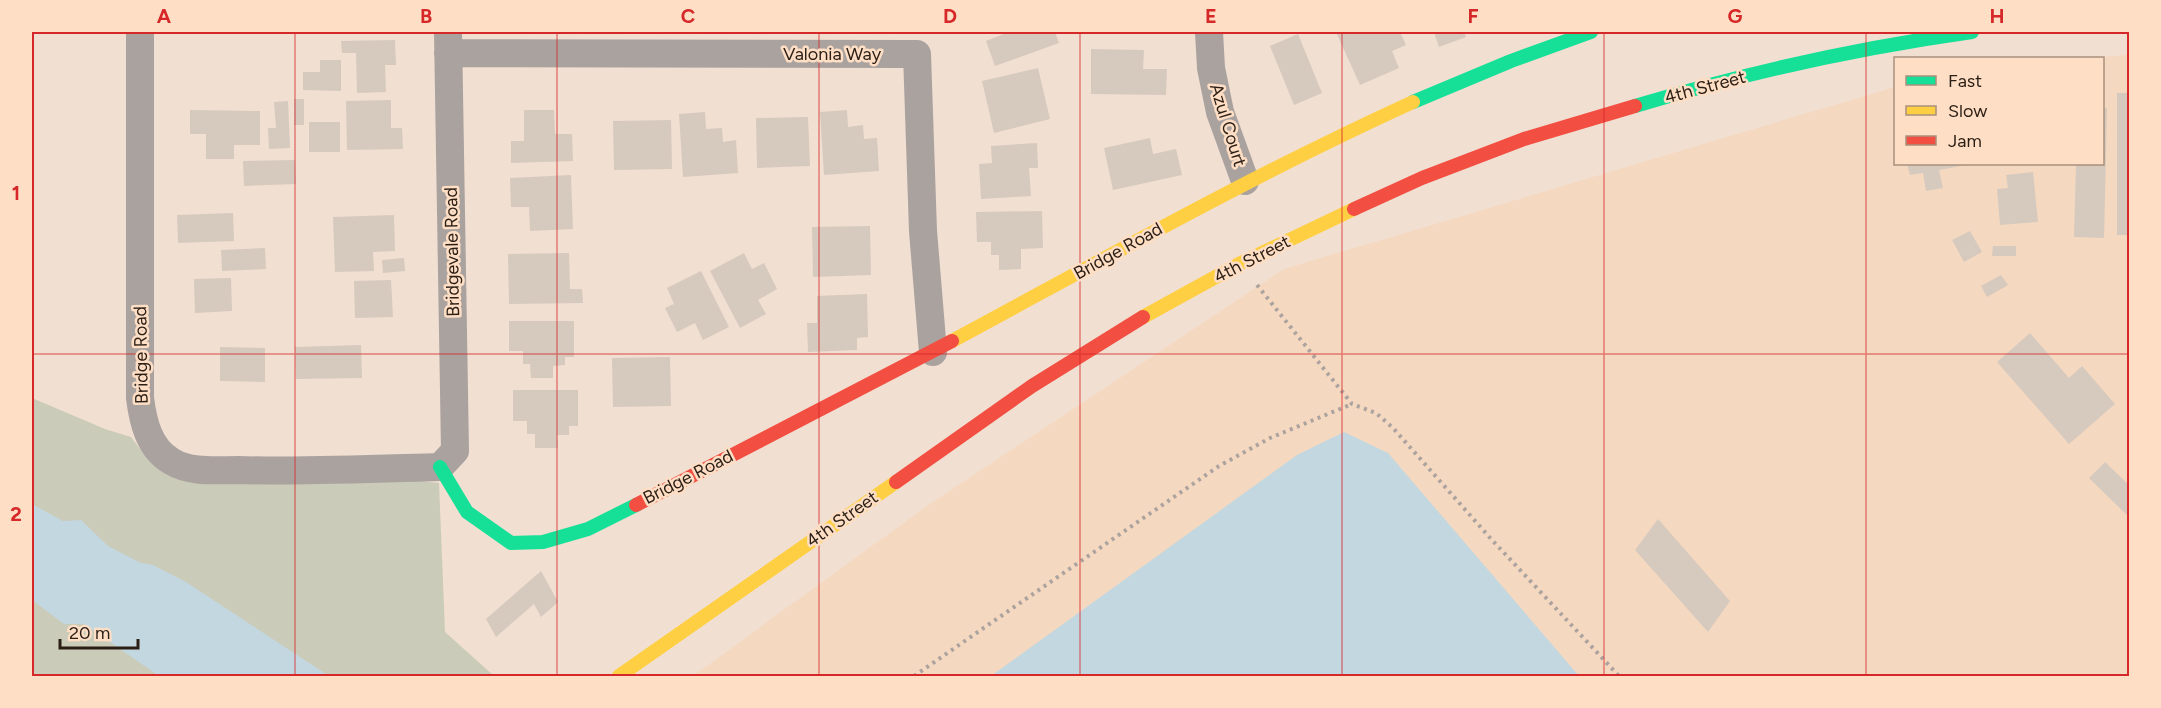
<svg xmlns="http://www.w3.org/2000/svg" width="2161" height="708" font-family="Figtree,sans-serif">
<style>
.built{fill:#f5d8c0}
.green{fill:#cbcbb9}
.water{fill:#c3d7e0}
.building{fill:#d6c9be}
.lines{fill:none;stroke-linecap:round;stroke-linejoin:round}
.path{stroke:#aca39f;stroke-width:4;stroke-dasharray:3 4.5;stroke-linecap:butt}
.street{stroke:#aaa29f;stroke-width:28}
.fast{stroke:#16e098;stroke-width:14}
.slow{stroke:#ffcf43;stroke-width:14}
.jam{stroke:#f24e42;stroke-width:14}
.grid{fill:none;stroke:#d62828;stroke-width:1.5;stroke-opacity:0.55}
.labels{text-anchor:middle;stroke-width:5;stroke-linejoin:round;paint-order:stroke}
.street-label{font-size:18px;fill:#2a1e15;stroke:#fedec4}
.neatline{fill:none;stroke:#d62828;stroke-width:2}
.grid-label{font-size:20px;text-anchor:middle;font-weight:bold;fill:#d62828}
</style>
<rect width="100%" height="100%" fill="#f1dfd1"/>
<path class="built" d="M 2129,55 L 2129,676 L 693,676 L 927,506 L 1284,269 L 1895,87 L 1896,164 L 2102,164 L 2102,58 L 2085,58 Z"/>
<path class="green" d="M 32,398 L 105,429 L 131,437 L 144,454 L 439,483 L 445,632 L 494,676 L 32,676 Z"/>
<path class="water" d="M 1344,432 L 1388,453 L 1579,676 L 991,676 L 1297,455 Z
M 32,504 L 63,521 L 81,520 L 108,546 L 141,563 L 153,565 L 186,582 L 329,676 L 159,676 L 84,624 L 64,624 L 32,600 Z"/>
<path class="building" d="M 1003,32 L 1055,32 L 1059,43 L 995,66 L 986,41 L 1004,34 Z
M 1336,32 L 1400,32 L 1406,45 L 1392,51 L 1399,68 L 1360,85 Z
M 1434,32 L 1464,32 L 1466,37 L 1439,47 Z
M 1298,34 L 1322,93 L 1294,105 L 1270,46 Z
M 395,40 L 396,65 L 385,65 L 386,92 L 357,93 L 356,53 L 342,53 L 341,41 Z
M 1091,49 L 1144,50 L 1143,69 L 1167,69 L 1166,95 L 1091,94 Z
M 320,60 L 341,60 L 341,91 L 303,90 L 303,72 L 320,72 Z
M 1038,68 L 1050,119 L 994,133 L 982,81 Z
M 2117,93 L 2130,93 L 2130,235 L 2117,235 Z
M 294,99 L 304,99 L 304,125 L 294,125 Z
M 391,100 L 391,128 L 402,128 L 403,149 L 347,150 L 346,101 Z
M 288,101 L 290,148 L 269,149 L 268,128 L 276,128 L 274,102 Z
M 2102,108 L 2107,108 L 2104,238 L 2074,237 L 2076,164 L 2102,164 Z
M 190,110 L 260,111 L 260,145 L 234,145 L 234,159 L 206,159 L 206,134 L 190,134 Z
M 524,110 L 554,110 L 555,134 L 572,134 L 573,161 L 511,163 L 511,141 L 524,141 Z
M 847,110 L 848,127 L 863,125 L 864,139 L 877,138 L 879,171 L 824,175 L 820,112 Z
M 705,112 L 706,129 L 722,128 L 723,142 L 736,140 L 738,173 L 683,177 L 679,114 Z
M 808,117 L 810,166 L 757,168 L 756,118 Z
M 671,120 L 672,169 L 614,170 L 613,121 Z
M 309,122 L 340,122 L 340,152 L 309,152 Z
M 1150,138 L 1153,154 L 1176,149 L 1182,175 L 1113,190 L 1104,148 Z
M 1037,143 L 1038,168 L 1029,168 L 1031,196 L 981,199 L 979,164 L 992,163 L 991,146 Z
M 295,160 L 296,184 L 244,186 L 243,161 Z
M 1907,164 L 1965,164 L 1966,165 L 1939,170 L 1943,188 L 1926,191 L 1923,173 L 1910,175 Z
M 2033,172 L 2038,222 L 2000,225 L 1997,189 L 2008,188 L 2006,175 Z
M 571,175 L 573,229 L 530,231 L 529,207 L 511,207 L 510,178 Z
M 1042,211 L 1043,248 L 1021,249 L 1021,269 L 999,270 L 999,255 L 991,255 L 991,242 L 977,242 L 976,212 Z
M 233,213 L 234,241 L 178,243 L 177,215 Z
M 394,215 L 395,251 L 373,252 L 374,271 L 335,272 L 333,217 Z
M 870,226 L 871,275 L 813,277 L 812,227 Z
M 1970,231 L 1982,252 L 1964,262 L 1952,240 Z
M 1993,246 L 2016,246 L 2016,256 L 1992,256 Z
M 265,248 L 266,269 L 222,271 L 221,250 Z
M 569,253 L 570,289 L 582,289 L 583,303 L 509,304 L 508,254 Z
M 744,253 L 752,269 L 764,263 L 777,289 L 758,300 L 766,314 L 740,328 L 710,271 Z
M 404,258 L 405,271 L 383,273 L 382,260 Z
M 701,271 L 729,327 L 703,340 L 695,323 L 677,332 L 665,308 L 674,304 L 667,288 Z
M 2001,275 L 2008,285 L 1987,297 L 1981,286 Z
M 231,278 L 232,311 L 195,313 L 194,279 Z
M 391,280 L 393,317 L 355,318 L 354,281 Z
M 867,294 L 868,337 L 857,338 L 857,350 L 808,352 L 807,323 L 817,323 L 817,296 Z
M 509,321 L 574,321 L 574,357 L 565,357 L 565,365 L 553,366 L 553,378 L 531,378 L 530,364 L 523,364 L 523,351 L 509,351 Z
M 2030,333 L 2069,378 L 2082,366 L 2115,404 L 2069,444 L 1997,362 Z
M 361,345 L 362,378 L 296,379 L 295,347 Z
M 220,347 L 265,348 L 265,382 L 220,381 Z
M 670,357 L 671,406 L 613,407 L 612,358 Z
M 513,390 L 578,390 L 578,426 L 569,426 L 569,435 L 557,435 L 558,448 L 535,448 L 535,434 L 527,434 L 527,421 L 513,421 Z
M 2105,462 L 2130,486 L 2130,518 L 2089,478 Z
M 1658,519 L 1730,601 L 1708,632 L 1635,550 Z
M 541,571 L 558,602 L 541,617 L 534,604 L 496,637 L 486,619 Z"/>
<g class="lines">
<path class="path" d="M 1257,285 L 1352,404 L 1376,413 L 1393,428 L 1492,540 L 1619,676
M 914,676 L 1219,466 L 1270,438 L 1352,404"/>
<path class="street" d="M 140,32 L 140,398 C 143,422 149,448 171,461 C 190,473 216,470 238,470 C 305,472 372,469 440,467 L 455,451 L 448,32
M 1209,32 L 1211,68 L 1220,112 L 1245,181
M 448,53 L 917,54 L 923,231 L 933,352"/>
<path class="fast" d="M 1413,102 L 1511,61 L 1591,32
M 1635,106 C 1745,73 1858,48 1972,32
M 440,467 L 467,512 L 511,543 L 543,542 L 588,529 L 636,505"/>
<path class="slow" d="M 1143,317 L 1241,263 L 1354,209
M 952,341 C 1104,259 1255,174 1413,102
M 619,676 L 896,482"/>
<path class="jam" d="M 1354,209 L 1422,178 L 1524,139 L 1635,106
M 896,482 L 1032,386 L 1143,317
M 636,505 L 952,341"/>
</g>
<path class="grid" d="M 295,32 L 295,676M 557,32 L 557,676M 819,32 L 819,676M 1080,32 L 1080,676M 1342,32 L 1342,676M 1604,32 L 1604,676M 1866,32 L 1866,676M 32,354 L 2130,354"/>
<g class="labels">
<g class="street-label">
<text x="832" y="60">Valonia Way</text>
<text transform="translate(1705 87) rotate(-15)" y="6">4th Street</text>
<text transform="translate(1228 125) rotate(73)" y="6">Azul Court</text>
<text transform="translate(1118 251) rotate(-29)" y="6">Bridge Road</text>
<text transform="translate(452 252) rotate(-91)" y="6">Bridgevale Road</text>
<text transform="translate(1252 259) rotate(-27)" y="6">4th Street</text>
<text transform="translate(141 355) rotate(-91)" y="6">Bridge Road</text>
<text transform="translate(688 477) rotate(-27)" y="6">Bridge Road</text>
<text transform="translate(842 519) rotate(-35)" y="6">4th Street</text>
</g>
</g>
<rect width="2161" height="708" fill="none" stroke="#fedec4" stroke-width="66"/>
<rect x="1894" y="57" width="210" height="108" fill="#fedec4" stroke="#a9917e" stroke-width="1.5"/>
<rect x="1906" y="76" width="30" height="9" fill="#16e098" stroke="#a9917e" stroke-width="1.5"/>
<text x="1948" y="87" font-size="18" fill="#2a1e15">Fast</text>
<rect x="1906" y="106" width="30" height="9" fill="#ffcf43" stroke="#a9917e" stroke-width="1.5"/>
<text x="1948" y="117" font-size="18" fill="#2a1e15">Slow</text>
<rect x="1906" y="136" width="30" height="9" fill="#f24e42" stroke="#a9917e" stroke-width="1.5"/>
<text x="1948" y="147" font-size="18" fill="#2a1e15">Jam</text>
<path d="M60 639v9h78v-9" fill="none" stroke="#2a1e15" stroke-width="3"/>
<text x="69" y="639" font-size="18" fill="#2a1e15" stroke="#fedec4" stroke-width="4.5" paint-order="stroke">20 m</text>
<rect x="33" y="33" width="2095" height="642" class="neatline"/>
<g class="grid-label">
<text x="164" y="23">A</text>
<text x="426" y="23">B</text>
<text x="688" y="23">C</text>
<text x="950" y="23">D</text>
<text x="1211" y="23">E</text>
<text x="1473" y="23">F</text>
<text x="1735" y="23">G</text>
<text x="1997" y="23">H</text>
<text x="16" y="200">1</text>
<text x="16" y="521">2</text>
</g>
</svg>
